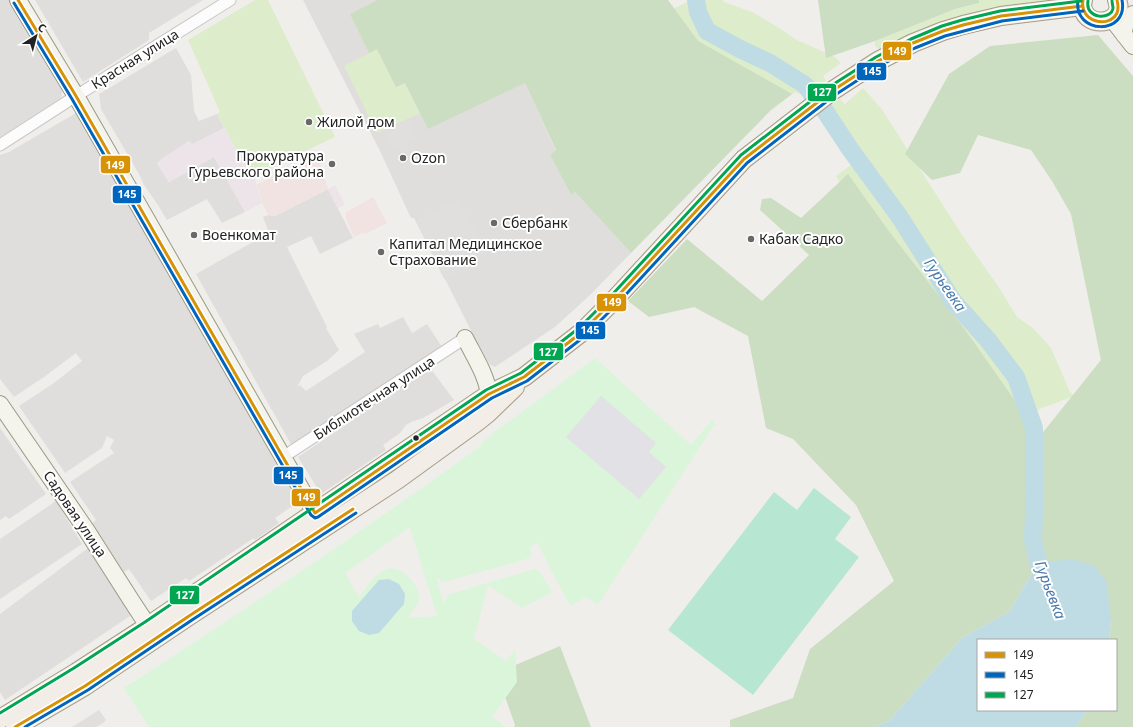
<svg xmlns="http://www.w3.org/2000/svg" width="1133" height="727" font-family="'Noto Sans',sans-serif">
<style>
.residential{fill:#dfdedc}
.commercial{fill:#f1e3e1}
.industrial{fill:#ede4e9}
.grass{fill:#ddeccb}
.forest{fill:#cbdec1}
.park{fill:#daf5da;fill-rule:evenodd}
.pitch{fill:#b7e6d2}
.parking{fill:#e0dfde}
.plaza{fill:#e2e1e5}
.water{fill:#bfdbe3}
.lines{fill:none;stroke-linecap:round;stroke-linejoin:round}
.river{stroke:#bfdbe3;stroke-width:18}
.street-casing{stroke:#c9c8c7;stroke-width:13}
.secondary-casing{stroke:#999a82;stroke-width:18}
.primary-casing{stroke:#a79c86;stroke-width:20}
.street{stroke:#fdfcfc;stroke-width:11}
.secondary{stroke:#f4f4ed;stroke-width:16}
.primary{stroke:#f3ede7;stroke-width:18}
.bus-1-casing{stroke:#fff;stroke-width:6}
.bus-2-casing{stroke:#fff;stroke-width:6}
.bus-3-casing{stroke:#fff;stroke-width:6}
.bus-1{stroke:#d79205;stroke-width:3}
.bus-2{stroke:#0065bd;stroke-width:3}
.bus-3{stroke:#00a651;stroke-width:3}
.poi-dot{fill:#6a6968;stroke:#fff;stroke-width:1.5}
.bus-dot{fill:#222;stroke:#fff;stroke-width:1.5}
.labels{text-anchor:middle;stroke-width:4;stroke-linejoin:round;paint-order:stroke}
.street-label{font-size:14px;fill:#222;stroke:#fff}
.poi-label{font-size:14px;fill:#222;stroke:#fff;text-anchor:start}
.water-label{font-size:15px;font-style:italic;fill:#4a7aab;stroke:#fff}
.line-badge{stroke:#fff;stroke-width:1.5}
.badge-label{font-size:11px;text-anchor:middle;font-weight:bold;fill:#fff}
</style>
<rect width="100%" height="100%" fill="#f0eeeb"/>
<path class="residential" d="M 0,0 L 10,0 L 63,87 L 61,98 L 0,137 Z
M 35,0 L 203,0 L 149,33 L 149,40 L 83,82 Z
M 303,0 L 377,0 L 350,14 L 525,83 L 556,151 L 550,155 L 571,195 L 575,192 L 631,253 L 589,296 L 555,327 L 495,367 L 489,364 L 485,358 L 414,218 L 411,218 L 380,151 Z
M 176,48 L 191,75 L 194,111 L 199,121 L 217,114 L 224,128 L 192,145 L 189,141 L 157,163 L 169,182 L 214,157 L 245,212 L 222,223 L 207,199 L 167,220 L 158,205 L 144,185 L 139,174 L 101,109 L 99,94 Z
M 76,113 L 298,502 L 275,518 L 279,523 L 255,540 L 254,538 L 189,581 L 186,578 L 151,601 L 129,569 L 124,572 L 92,523 L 96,520 L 70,482 L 114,453 L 110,448 L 114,440 L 107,436 L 102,448 L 65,473 L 19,406 L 54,383 L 82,361 L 76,353 L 44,377 L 14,397 L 0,379 L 0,155 L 9,152 Z
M 328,189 L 353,238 L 320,254 L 311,236 L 287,247 L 327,327 L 326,328 L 339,350 L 327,361 L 303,376 L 297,387 L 300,385 L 306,391 L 365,352 L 354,334 L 378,324 L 380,328 L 403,317 L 412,333 L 427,324 L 442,347 L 292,446 L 196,274 L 269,233 L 263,217 L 268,215 L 275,216 Z
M 430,368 L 454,400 L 423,418 L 411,422 L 406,425 L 400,433 L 383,445 L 386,450 L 321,494 L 298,457 Z
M 0,428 L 46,494 L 9,519 L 6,516 L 0,520 Z
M 56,501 L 82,544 L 0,599 L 0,539 Z
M 88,548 L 133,614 L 5,700 L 0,692 L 0,614 Z"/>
<path class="commercial" d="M 317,154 L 328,189 L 275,216 L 268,215 L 262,203 L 259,191 L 256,185 Z
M 373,197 L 387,223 L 365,234 L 362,233 L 354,237 L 346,219 L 346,212 Z"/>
<path class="industrial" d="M 224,128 L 251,177 L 255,176 L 256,185 L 262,203 L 245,212 L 214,157 L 169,182 L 157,163 L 162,160 L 161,159 L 189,141 L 192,144 Z
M 335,185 L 345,205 L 338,208 L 328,189 Z"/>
<path class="grass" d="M 255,0 L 268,0 L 335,137 L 251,177 L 217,114 L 220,112 L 188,40 Z
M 691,0 L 723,0 L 724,2 L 752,12 L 781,29 L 795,39 L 835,57 L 841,63 L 823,76 L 826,81 L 821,85 L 835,102 L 840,99 L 845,104 L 863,88 L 881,108 L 962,235 L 998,286 L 1017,317 L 1033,328 L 1051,348 L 1070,392 L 1074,396 L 1003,423 L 866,222 L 836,176 L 855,162 L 823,118 L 821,113 L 826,109 L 813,91 L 806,96 L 795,92 L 772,110 L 759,105 L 665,13 Z
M 979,0 L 1059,0 C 1013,4 965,11 921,30 C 907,36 894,43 880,50 L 875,46 L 875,41 L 955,9 L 979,3 Z
M 377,49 L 396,87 L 405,83 L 420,113 L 377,133 L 344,66 Z"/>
<path class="forest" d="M 377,0 L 668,0 L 698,41 L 792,94 L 773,108 L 631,253 L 575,192 L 571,195 L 550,155 L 556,150 L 525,83 L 428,129 L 405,83 L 396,87 L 377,49 L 369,53 L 350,14 Z
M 818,0 L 979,0 L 979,3 L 955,9 L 875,41 L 826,58 Z
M 1098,35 L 1133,76 L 1133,727 L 1076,727 L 1087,710 L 1116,710 L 1116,640 L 1109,640 L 1111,620 L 1038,563 L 1009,612 L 963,637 L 889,721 L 874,727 L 730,727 L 730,720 L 793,698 L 810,649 L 894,581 L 856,505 L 793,439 L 766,428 L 748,336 L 694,307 L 649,317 L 628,301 L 687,239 L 762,301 L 809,255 L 760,210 L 762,199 L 771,198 L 801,218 L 848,174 L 888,230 L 963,327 L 1040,436 L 1101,360 L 1071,214 L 1052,181 L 1031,150 L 978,135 L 960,173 L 932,180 L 905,154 L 949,74 L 990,46 Z
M 560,646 L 591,727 L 514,727 L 515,725 L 502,688 L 511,667 Z"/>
<path class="park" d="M 595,358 L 691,445 L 712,420 L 717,426 L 714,425 L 598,605 L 586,597 L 570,606 L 549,566 L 538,543 L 529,547 C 532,553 532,556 527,559 L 447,581 C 443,582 441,581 439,578 L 437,578 L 443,602 L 445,601 L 447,596 L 450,594 L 535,569 L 540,572 L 552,592 L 522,608 L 488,585 L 474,639 L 506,661 L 515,650 L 517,682 L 492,717 L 506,727 L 149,727 L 124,688 C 245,610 365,530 482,445 L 481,443 L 492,435 L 491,434 L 514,418 ZM 410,527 L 437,616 L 408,618 C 412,612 419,605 419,597 C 419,583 399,563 385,570 C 373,575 367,587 359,597 L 345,573 Z"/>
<path class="pitch" d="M 814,488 L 851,517 L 835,539 L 859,557 L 753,695 L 668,630 L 774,492 L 797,510 Z"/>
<path class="parking" d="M 410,120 L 417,139 L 393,151 L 385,132 Z
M 458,199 L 488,253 L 444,279 L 416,221 Z
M 99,710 L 106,720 L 103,723 L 96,727 L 72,727 Z"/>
<path class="plaza" d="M 601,396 L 656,443 L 649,452 L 666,467 L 639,499 L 566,437 Z"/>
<path class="water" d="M 1072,559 L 1095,566 L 1107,582 L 1111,620 L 1109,640 L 978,640 L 978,710 L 1087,710 L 1076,727 L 874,727 L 889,721 L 963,637 L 1009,612 L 1038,563 Z
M 389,579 L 399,584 L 405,594 L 404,604 L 379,633 L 369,635 L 359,631 L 352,621 L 352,611 L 379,580 Z"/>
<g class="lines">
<path class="river" d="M 696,0 L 698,12 L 707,31 L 740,49 L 770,63 L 805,85 L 825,111 L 850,149 L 899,216 L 953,301 L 988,340 L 1016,377 L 1034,428 L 1035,495 L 1033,539 L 1038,563 L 1047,585"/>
<g class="street-casing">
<path id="street" d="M 0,145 L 76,96 L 230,0
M 283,457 L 465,338"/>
</g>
<g class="secondary-casing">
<path id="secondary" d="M 18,0 L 76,96 L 315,513
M 1112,19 L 1133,46
M 1124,35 C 1124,26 1126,19 1133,14
M 465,338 C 474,356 486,374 489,394
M 0,404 L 87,531 L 131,600 L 148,626"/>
</g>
<g class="primary-casing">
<path id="primary" d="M 1083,0 C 1082,4 1082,9 1084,12 C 1092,29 1126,22 1117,0
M 0,719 L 77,672 L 148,626 L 489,394 L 524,377 L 582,332 L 614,300 L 744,159 L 832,91 L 878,61 L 913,43 L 943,31 L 963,25 L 1001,16 L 1082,6
M 15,727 L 85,686 L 189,616 L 397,480 L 477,422 L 487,414 L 515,387"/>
</g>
<use href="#street" class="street"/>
<use href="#secondary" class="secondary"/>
<use href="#primary" class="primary"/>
<g class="bus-1-casing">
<path id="bus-1" d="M 18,0 L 76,96 L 315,513 L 489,394 L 524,377 L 582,332 L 614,300 L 744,159 L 832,91 L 878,61 L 913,43 L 943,31 L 963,25 L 1001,16 L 1082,6
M 1083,0 C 1079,22 1109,29 1117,13 C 1119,8 1118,4 1117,0
M 15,727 L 85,686 L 189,616 L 353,509"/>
</g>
<g class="bus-2-casing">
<path id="bus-2" d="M 1078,0 C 1073,35 1129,36 1122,0
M 14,3 L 72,99 L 311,515 L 315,518 L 318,517 L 492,398 L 527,381 L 585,336 L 618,303 L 747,163 L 835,95 L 881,65 L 915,48 L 945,36 L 1002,21 L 1083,11
M 25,727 L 88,690 L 192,620 L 356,513"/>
</g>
<g class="bus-3-casing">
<path id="bus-3" d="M 1088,1 C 1085,20 1112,20 1113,8 C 1113,7 1112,2 1112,1
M 0,713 L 74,668 L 145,622 L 486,390 L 521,373 L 579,328 L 610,297 L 741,155 L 829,87 L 876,57 L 911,39 L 942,26 L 962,20 L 1000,11 L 1081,1"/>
</g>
<use href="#bus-1" class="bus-1"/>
<use href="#bus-2" class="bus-2"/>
<use href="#bus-3" class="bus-3"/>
</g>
<g class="poi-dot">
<circle cx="309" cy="122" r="4"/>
<circle cx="403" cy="158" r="4"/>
<circle cx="332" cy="164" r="4"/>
<circle cx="494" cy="223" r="4"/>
<circle cx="194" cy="235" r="4"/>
<circle cx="751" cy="239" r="4"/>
<circle cx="381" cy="252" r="4"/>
</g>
<circle class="bus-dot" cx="416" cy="438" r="3.5"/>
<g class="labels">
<g class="street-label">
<text transform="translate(135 59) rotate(-32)" y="5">Красная улица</text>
<text transform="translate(374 398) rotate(-33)" y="5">Библиотечная улица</text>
<text transform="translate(75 514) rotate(56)" y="5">Садовая улица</text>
</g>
<g class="poi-label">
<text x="317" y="127">Жилой дом</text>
<text x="324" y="161" text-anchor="end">Прокуратура<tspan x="324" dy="16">Гурьевского района</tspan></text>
<text x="411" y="163">Ozon</text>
<text x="502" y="228">Сбербанк</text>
<text x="202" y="240">Военкомат</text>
<text x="759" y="244">Кабак Садко</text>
<text x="389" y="249">Капитал Медицинское<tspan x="389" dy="16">Страхование</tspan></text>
</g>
<g class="water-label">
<text transform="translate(945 285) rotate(55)" y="5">Гурьевка</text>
<text transform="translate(1050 590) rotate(69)" y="5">Гурьевка</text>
</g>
</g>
<g class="line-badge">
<rect x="882" y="41" width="30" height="20" rx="4" fill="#d79205"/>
<rect x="856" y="62" width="31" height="19" rx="4" fill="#0065bd"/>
<rect x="807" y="83" width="30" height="19" rx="4" fill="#00a651"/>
<rect x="100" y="155" width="31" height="19" rx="4" fill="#d79205"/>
<rect x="112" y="185" width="30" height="19" rx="4" fill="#0065bd"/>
<rect x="596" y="293" width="31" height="19" rx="4" fill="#d79205"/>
<rect x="575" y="321" width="31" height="19" rx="4" fill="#0065bd"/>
<rect x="533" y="342" width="31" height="19" rx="4" fill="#00a651"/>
<rect x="273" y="466" width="31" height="19" rx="4" fill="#0065bd"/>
<rect x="291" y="488" width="30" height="19" rx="4" fill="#d79205"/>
<rect x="169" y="585" width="31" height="20" rx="4" fill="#00a651"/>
</g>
<g class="badge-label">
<text x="897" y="55">149</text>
<text x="872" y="75">145</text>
<text x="822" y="96">127</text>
<text x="115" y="169">149</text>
<text x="127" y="198">145</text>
<text x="612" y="306">149</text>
<text x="590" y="334">145</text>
<text x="548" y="356">127</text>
<text x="288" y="479">145</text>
<text x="306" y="501">149</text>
<text x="185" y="599">127</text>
</g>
<rect x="977" y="639" width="140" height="72" fill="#ffffff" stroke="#a7a7a7"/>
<rect x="985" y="652" width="20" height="6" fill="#d79205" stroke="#a7a7a7"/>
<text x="1013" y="659" font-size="12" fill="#222222">149</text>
<rect x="985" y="672" width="20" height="6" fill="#0065bd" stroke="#a7a7a7"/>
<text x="1013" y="679" font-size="12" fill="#222222">145</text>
<rect x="985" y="692" width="20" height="6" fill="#00a651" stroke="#a7a7a7"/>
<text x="1013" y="699" font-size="12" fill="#222222">127</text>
<g transform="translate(36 36) rotate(36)" stroke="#ffffff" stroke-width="3" paint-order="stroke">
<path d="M0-3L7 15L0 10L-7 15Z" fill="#222222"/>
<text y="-6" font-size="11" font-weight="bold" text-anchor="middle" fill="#222222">С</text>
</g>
</svg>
